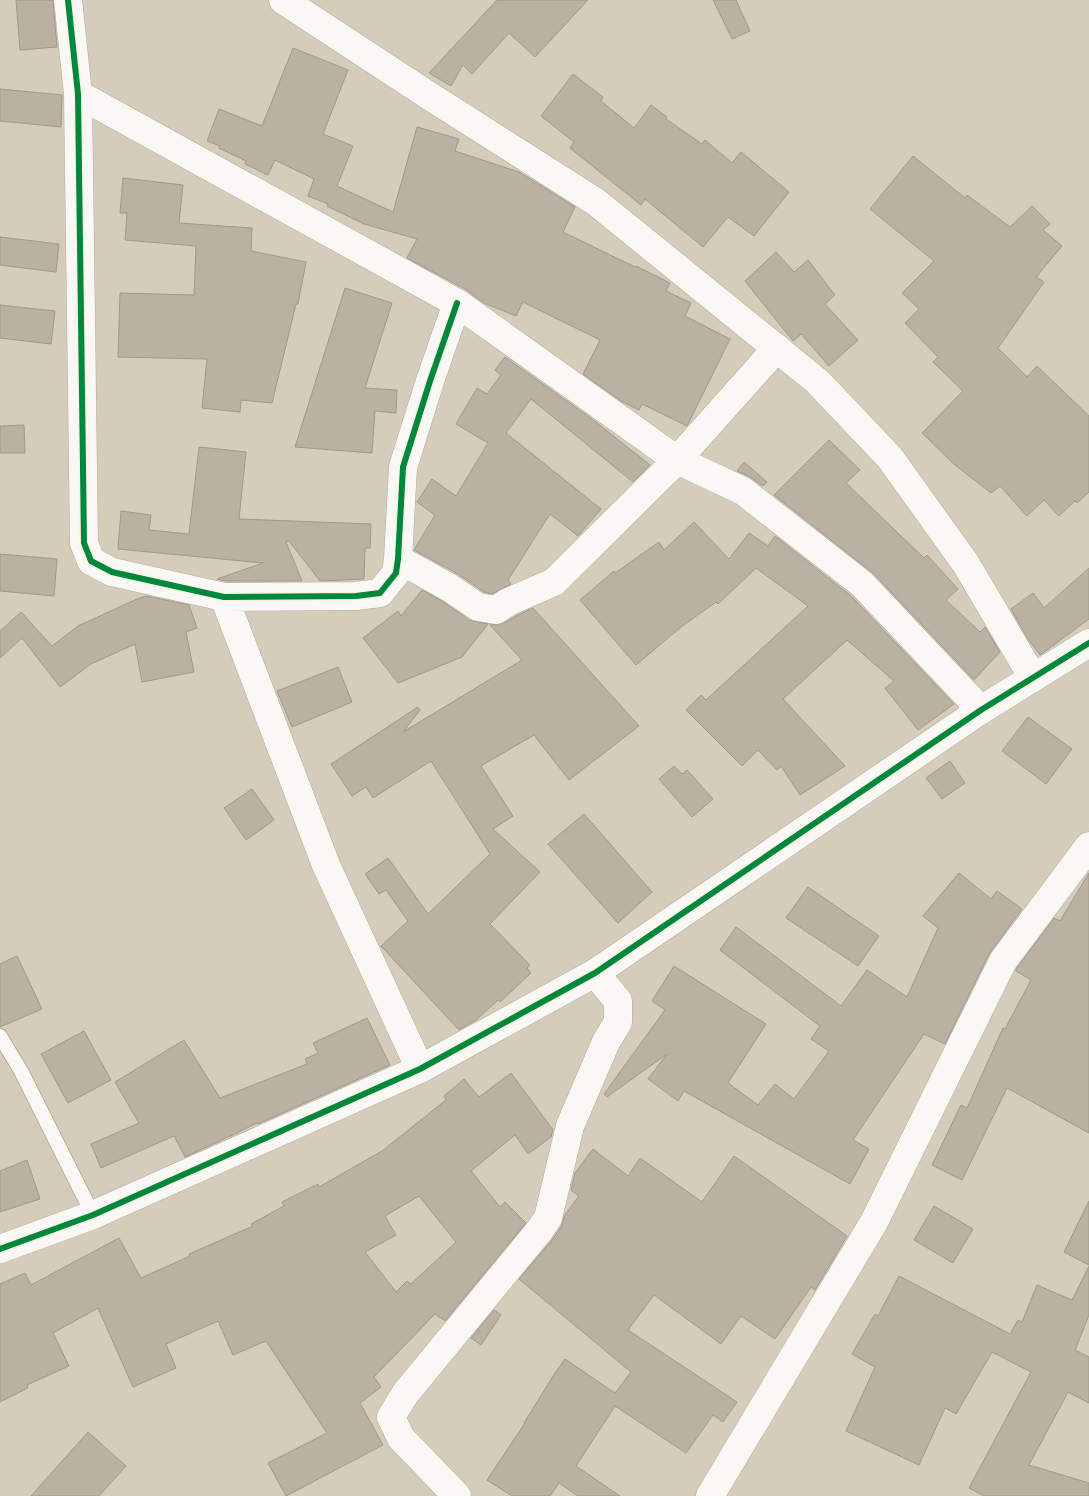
<svg xmlns="http://www.w3.org/2000/svg" width="1089" height="1496" font-family="Roboto,sans-serif">
<style>
.building{fill:#bab1a2;stroke:#a09889;fill-rule:evenodd}
.lines{fill:none;stroke-linecap:round;stroke-linejoin:round}
.service-casing{stroke:#b2ab9c;stroke-width:16}
.minor-casing{stroke:#b2ab9c;stroke-width:29}
.tertiary-casing{stroke:#b2ab9c;stroke-width:29}
.service{stroke:#f9f8f4;stroke-width:14}
.minor{stroke:#f9f8f4;stroke-width:28}
.tertiary{stroke:#f9f8f4;stroke-width:28}
.cycleway-casing{stroke:#fbf3e1;stroke-width:9}
.cycleway{stroke:#00873e;stroke-width:6}
</style>
<rect width="100%" height="100%" fill="#d5cdb9"/>
<path class="building" d="M 16,0 L 53,0 L 57,47 L 20,50 Z
M 497,0 L 588,0 L 535,57 L 509,33 L 472,74 L 463,65 L 451,86 L 429,73 Z
M 713,0 L 736,0 L 750,31 L 732,39 Z
M 293,48 L 348,70 L 323,134 L 353,146 L 337,186 L 393,212 L 417,127 L 459,139 L 455,151 L 519,172 L 575,207 L 563,232 L 635,267 L 636,266 L 670,283 L 666,291 L 691,303 L 685,316 L 730,339 L 687,426 L 642,404 L 639,410 L 621,401 L 583,374 L 600,340 L 523,302 L 516,316 L 484,303 L 465,289 L 407,258 L 417,239 L 364,224 L 327,206 L 328,204 L 308,196 L 314,179 L 275,160 L 268,175 L 245,164 L 246,161 L 219,148 L 220,146 L 207,141 L 219,109 L 262,126 Z
M 573,74 L 603,97 L 601,101 L 634,128 L 651,105 L 667,117 L 666,119 L 702,144 L 705,140 L 732,163 L 741,152 L 789,192 L 754,236 L 728,217 L 703,247 L 645,199 L 641,205 L 570,148 L 574,142 L 541,116 Z
M 0,89 L 62,95 L 61,127 L 0,121 Z
M 913,156 L 965,198 L 967,195 L 1010,227 L 1032,206 L 1050,224 L 1043,230 L 1062,246 L 1036,277 L 1044,282 L 998,348 L 1027,377 L 1037,366 L 1089,416 L 1089,492 L 1077,503 L 1075,501 L 1059,516 L 1044,500 L 1027,516 L 1000,486 L 991,493 L 955,465 L 922,433 L 963,391 L 933,362 L 938,357 L 905,323 L 919,309 L 902,293 L 934,261 L 870,209 Z
M 123,178 L 183,185 L 179,223 L 252,228 L 251,251 L 306,262 L 298,304 L 296,304 L 272,403 L 241,400 L 240,412 L 202,408 L 207,359 L 118,357 L 120,293 L 194,295 L 196,246 L 125,240 L 127,213 L 120,213 Z
M 0,237 L 59,244 L 56,272 L 0,265 Z
M 776,252 L 794,272 L 808,260 L 835,295 L 825,304 L 858,340 L 829,366 L 801,334 L 793,341 L 745,281 Z
M 345,288 L 392,303 L 365,388 L 397,390 L 396,413 L 375,411 L 372,453 L 295,447 Z
M 0,305 L 55,311 L 51,344 L 0,338 Z
M 505,357 L 592,419 L 650,465 L 633,482 L 531,399 L 506,433 L 601,509 L 578,536 L 550,514 L 508,580 L 511,584 L 492,594 L 484,592 L 458,574 L 414,550 L 435,515 L 417,502 L 432,479 L 456,496 L 488,443 L 456,424 L 477,388 L 487,394 L 501,375 L 495,370 Z
M 24,425 L 25,453 L 0,453 L 0,426 Z
M 829,440 L 860,470 L 846,483 L 924,558 L 927,555 L 958,589 L 946,600 L 980,632 L 985,627 L 1000,652 L 974,680 L 873,573 L 774,495 Z
M 199,447 L 246,452 L 239,519 L 371,524 L 370,548 L 365,548 L 364,579 L 320,581 L 289,541 L 286,542 L 302,581 L 226,581 L 217,579 L 263,563 L 118,549 L 121,511 L 151,515 L 149,530 L 189,534 Z
M 744,462 L 767,482 L 763,486 L 750,477 L 737,471 Z
M 694,522 L 729,559 L 749,533 L 768,546 L 775,536 L 851,596 L 954,704 L 918,730 L 885,688 L 894,681 L 847,640 L 783,699 L 845,766 L 800,795 L 781,766 L 777,770 L 758,750 L 742,766 L 686,710 L 701,695 L 706,700 L 808,606 L 756,568 L 718,604 L 716,602 L 681,627 L 636,665 L 580,600 L 614,571 L 615,573 L 659,542 L 664,550 Z
M 0,554 L 57,559 L 54,596 L 0,591 Z
M 1089,568 L 1089,619 L 1040,655 L 1028,639 L 1011,609 L 1033,593 L 1044,608 Z
M 422,590 L 442,601 L 469,620 L 488,624 L 462,657 L 398,683 L 363,638 L 398,611 L 401,616 Z
M 146,596 L 189,605 L 197,628 L 186,632 L 194,672 L 142,682 L 135,644 L 91,664 L 60,687 L 22,638 L 0,658 L 0,631 L 21,612 L 52,646 L 78,626 L 137,599 Z
M 533,608 L 639,726 L 569,780 L 534,735 L 481,766 L 513,816 L 493,829 L 540,872 L 490,924 L 530,965 L 527,968 L 531,973 L 500,1002 L 498,1000 L 476,1020 L 459,1030 L 381,946 L 408,921 L 386,890 L 379,894 L 365,874 L 388,858 L 428,914 L 490,854 L 431,761 L 373,798 L 366,787 L 352,796 L 331,764 L 418,707 L 420,710 L 403,732 L 522,660 L 490,625 L 504,623 L 516,616 Z
M 338,667 L 352,702 L 292,727 L 277,691 Z
M 1028,717 L 1072,749 L 1046,784 L 1002,751 Z
M 950,761 L 965,783 L 942,799 L 926,778 Z
M 674,766 L 682,774 L 687,770 L 713,799 L 692,817 L 659,779 Z
M 252,789 L 274,820 L 246,840 L 224,808 Z
M 584,814 L 652,892 L 618,923 L 548,844 Z
M 959,873 L 991,899 L 997,891 L 1022,909 L 989,954 L 945,1044 L 924,1034 L 853,1140 L 869,1149 L 850,1184 L 684,1091 L 678,1101 L 648,1079 L 667,1054 L 607,1097 L 604,1094 L 665,1010 L 652,1001 L 674,966 L 766,1024 L 728,1083 L 758,1105 L 775,1084 L 794,1099 L 829,1051 L 811,1039 L 820,1026 L 720,950 L 736,927 L 841,1006 L 867,970 L 907,997 L 938,928 L 923,916 Z
M 1089,873 L 1089,1133 L 1007,1088 L 962,1180 L 932,1165 L 961,1105 L 967,1108 L 1003,1028 L 1005,1029 L 1031,980 L 1016,971 L 1016,969 L 1054,918 L 1060,921 Z
M 808,887 L 879,936 L 858,966 L 786,918 Z
M 17,956 L 42,1009 L 0,1027 L 0,964 Z
M 367,1018 L 390,1065 L 258,1124 L 257,1123 L 237,1133 L 185,1157 L 174,1136 L 101,1168 L 91,1144 L 139,1123 L 115,1082 L 184,1040 L 220,1098 L 307,1064 L 305,1059 L 318,1053 L 313,1043 Z
M 84,1031 L 111,1080 L 68,1103 L 41,1054 Z
M 511,1073 L 553,1130 L 551,1137 L 528,1154 L 515,1135 L 471,1171 L 500,1207 L 505,1202 L 526,1223 L 445,1321 L 435,1314 L 374,1377 L 381,1387 L 360,1403 L 383,1445 L 286,1496 L 268,1463 L 327,1433 L 266,1341 L 233,1355 L 218,1321 L 166,1344 L 176,1368 L 133,1387 L 98,1308 L 53,1333 L 69,1366 L 27,1385 L 28,1388 L 0,1402 L 0,1284 L 25,1273 L 31,1285 L 119,1238 L 141,1278 L 190,1256 L 189,1254 L 253,1226 L 251,1224 L 284,1206 L 282,1202 L 318,1184 L 319,1187 L 382,1151 L 446,1100 L 444,1096 L 464,1079 L 479,1097 ZM 419,1196 L 456,1242 L 411,1284 L 407,1281 L 396,1292 L 365,1252 L 396,1235 L 385,1216 Z
M 593,1149 L 628,1176 L 640,1158 L 702,1202 L 734,1156 L 847,1236 L 815,1290 L 811,1287 L 775,1339 L 741,1316 L 721,1344 L 654,1295 L 628,1330 L 737,1402 L 723,1422 L 713,1415 L 686,1453 L 615,1406 L 576,1466 L 620,1496 L 578,1496 L 559,1483 L 550,1496 L 512,1496 L 487,1480 L 525,1423 L 524,1423 L 555,1373 L 565,1359 L 615,1393 L 631,1372 L 519,1279 L 552,1240 L 561,1227 L 565,1215 L 579,1196 L 571,1190 L 575,1173 Z
M 27,1160 L 40,1199 L 0,1212 L 0,1171 Z
M 1089,1201 L 1089,1265 L 1064,1252 Z
M 934,1206 L 973,1229 L 953,1263 L 914,1240 Z
M 1089,1266 L 1089,1315 L 1075,1350 L 1089,1357 L 1089,1403 L 1068,1392 L 1029,1465 L 1089,1483 L 1089,1496 L 984,1496 L 969,1488 L 1031,1372 L 992,1352 L 956,1414 L 945,1408 L 919,1465 L 846,1431 L 875,1367 L 852,1354 L 875,1314 L 878,1316 L 899,1276 L 1010,1334 L 1018,1320 L 1022,1322 L 1037,1285 L 1072,1300 Z
M 494,1310 L 501,1315 L 481,1345 L 471,1338 Z
M 88,1432 L 126,1466 L 99,1496 L 31,1496 Z"/>
<g class="lines">
<g class="service-casing">
<path id="service" d="M 0,1036 L 21,1071 L 93,1215"/>
</g>
<g class="minor-casing">
<path id="minor" d="M 68,0 L 78,94 L 84,543 L 91,561 L 112,572 L 224,597 L 356,596 L 380,593 L 396,573 L 398,559 L 403,467 L 430,381 L 457,303
M 283,0 L 431,97 L 596,202 L 818,382 L 890,458 L 966,564 L 1033,678
M 78,94 L 457,303 L 677,460 L 743,491 L 862,584 L 981,710
M 398,559 L 450,588 L 478,607 L 496,610 L 508,602 L 554,582 L 677,460 L 777,348
M 224,597 L 326,865 L 420,1069
M 457,1496 L 401,1438 L 391,1417 L 405,1394 L 539,1231 L 548,1218 L 570,1126 L 606,1042 L 618,1022 L 618,1001 L 595,973
M 710,1496 L 874,1222 L 1003,961 L 1089,846"/>
</g>
<g class="tertiary-casing">
<path id="tertiary" d="M 0,1249 L 93,1215 L 420,1069 L 595,973 L 981,710 L 1089,643"/>
</g>
<use href="#service" class="service"/>
<use href="#minor" class="minor"/>
<use href="#tertiary" class="tertiary"/>
<g class="cycleway-casing">
<path id="cycleway" d="M 68,0 L 78,94 L 84,543 L 91,561 L 112,572 L 224,597 L 356,596 L 380,593 L 396,573 L 398,559 L 403,467 L 430,381 L 457,303
M 0,1249 L 93,1215 L 420,1069 L 595,973 L 981,710 L 1089,643"/>
</g>
<use href="#cycleway" class="cycleway"/>
</g>
</svg>
